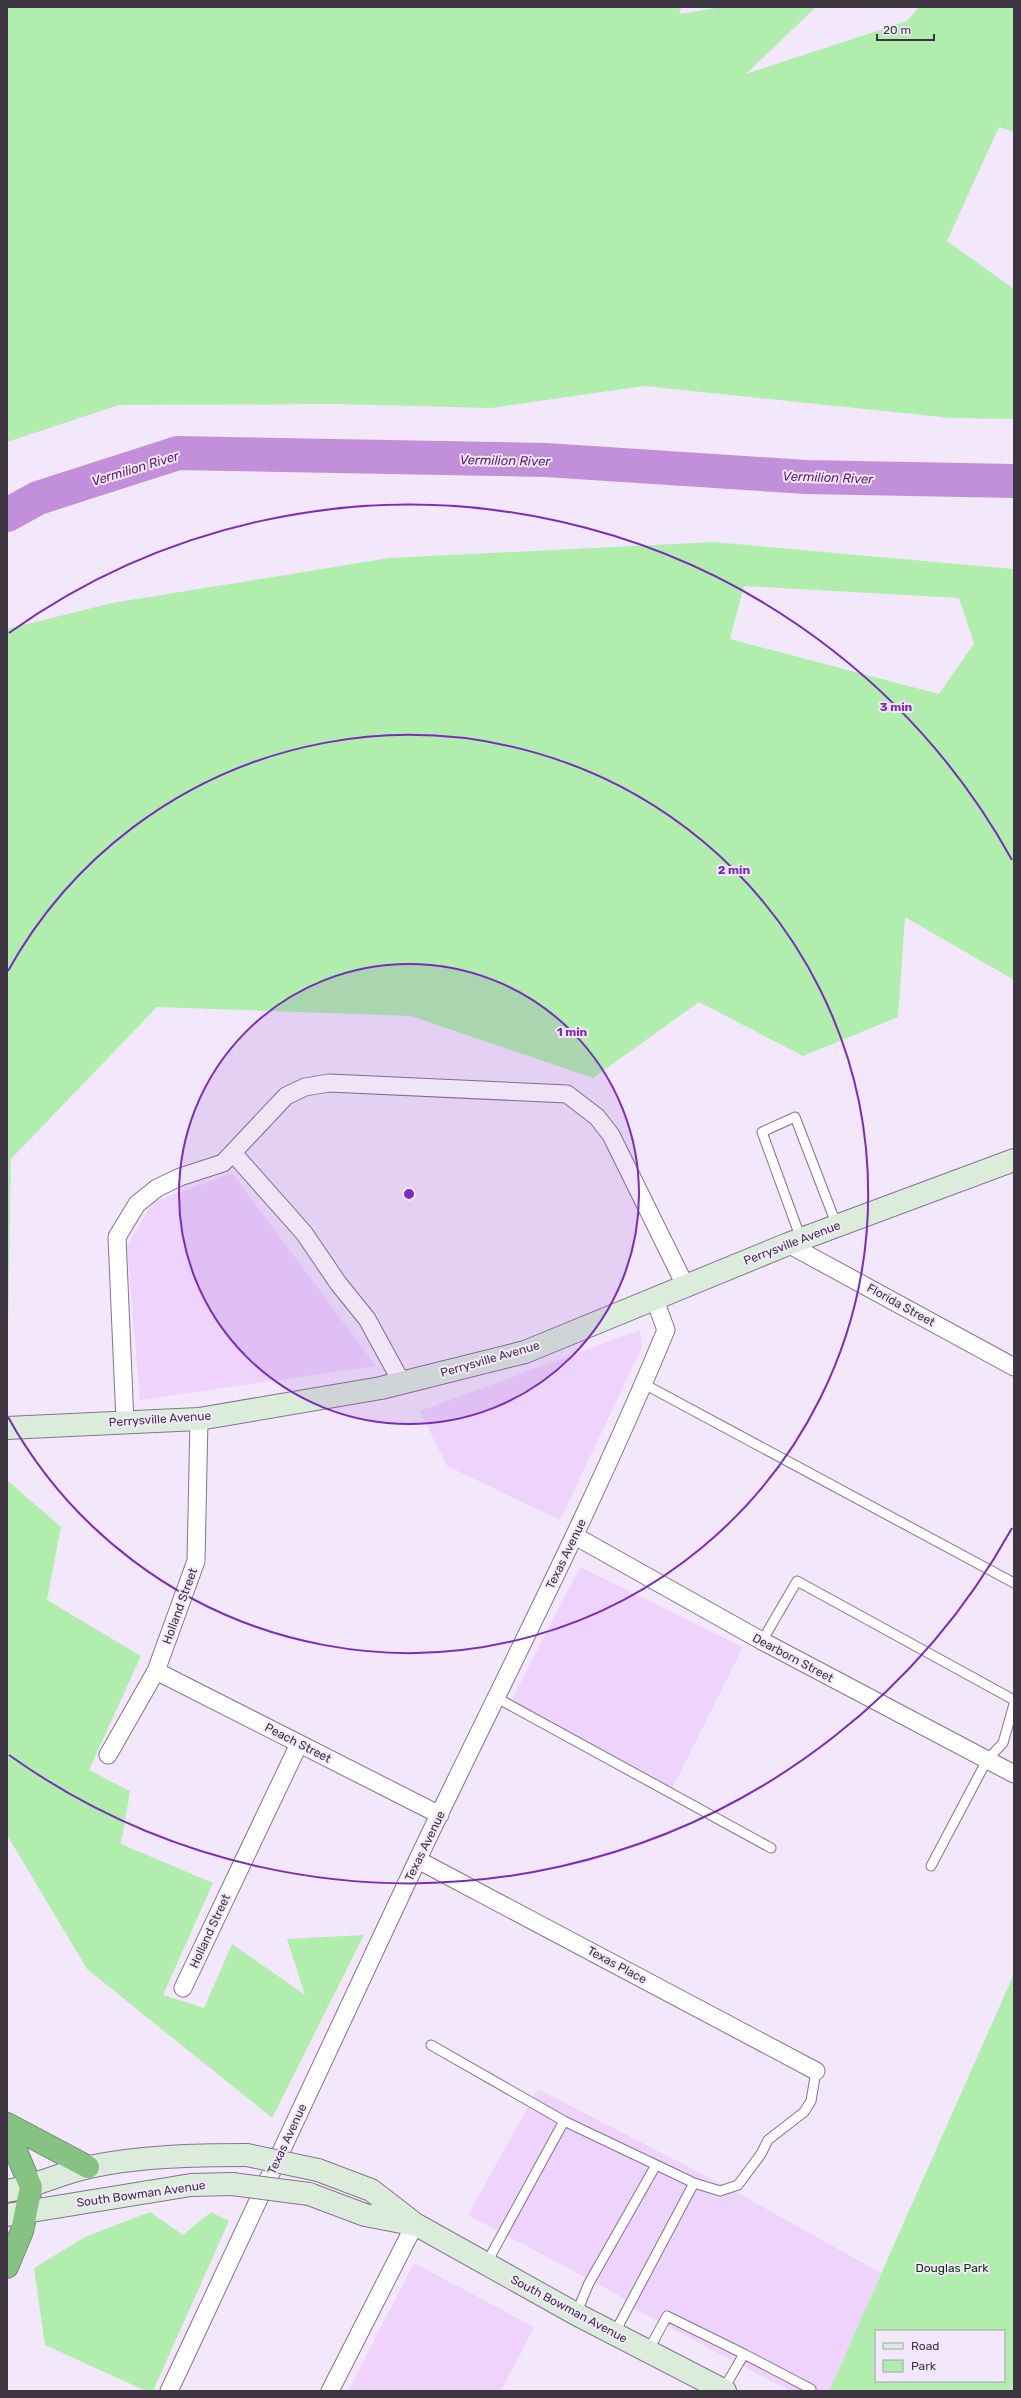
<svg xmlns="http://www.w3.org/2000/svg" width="1021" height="2398" font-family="Rubik,sans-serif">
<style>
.built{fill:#eed4fc}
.green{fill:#b1eead;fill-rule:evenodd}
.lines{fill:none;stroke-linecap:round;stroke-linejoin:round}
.river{stroke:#c290db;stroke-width:34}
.lane-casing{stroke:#867390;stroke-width:11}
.street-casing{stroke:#867390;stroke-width:19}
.secondary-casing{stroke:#867390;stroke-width:24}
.highway-casing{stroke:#6c916c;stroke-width:24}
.lane{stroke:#fff;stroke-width:9}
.street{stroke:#fff;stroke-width:17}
.secondary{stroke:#dbedda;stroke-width:22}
.highway{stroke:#86c383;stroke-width:22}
.secondary-bridge-casing{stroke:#867390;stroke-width:24;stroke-linecap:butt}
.secondary-bridge{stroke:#dbedda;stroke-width:22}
.ring{fill:none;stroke:#7b2cbf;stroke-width:2}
.labels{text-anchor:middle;stroke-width:4;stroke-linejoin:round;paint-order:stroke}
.street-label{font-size:12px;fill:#3d3542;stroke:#f3e7fb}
.park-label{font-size:12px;fill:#043505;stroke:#f3e7fb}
.water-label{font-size:13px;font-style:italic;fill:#591a74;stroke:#f3e7fb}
.centre{fill:#7b2cbf;stroke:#f3e7fb;stroke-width:2}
.ring-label{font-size:12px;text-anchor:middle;font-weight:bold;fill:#7b2cbf;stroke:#f3e7fb;stroke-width:4;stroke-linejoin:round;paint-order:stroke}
</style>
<rect width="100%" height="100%" fill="#f3e7fb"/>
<path class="built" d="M 232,1173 L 376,1366 L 140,1400 L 127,1246 L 153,1202 Z
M 640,1330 L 642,1347 L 560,1520 L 447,1466 L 420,1411 Z
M 580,1567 L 743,1647 L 670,1793 L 509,1705 Z
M 538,2089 L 729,2188 L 881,2273 L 829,2391 L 790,2391 L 633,2308 L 620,2296 L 468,2215 Z
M 414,2263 L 534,2327 L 501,2391 L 348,2391 Z"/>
<path class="green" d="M 7,7 L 682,7 L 679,14 L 721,7 L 816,7 L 746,74 L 907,21 L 919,7 L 1014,7 L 1014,132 L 999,127 L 947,241 L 1014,289 L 1014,419 L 951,418 L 644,386 L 491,408 L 336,404 L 119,405 L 7,442 Z
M 713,542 L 1014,569 L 1014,980 L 905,917 L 898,1017 L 803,1056 L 699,1002 L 593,1078 L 411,1016 L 157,1007 L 11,1159 L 7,1386 L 7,629 L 112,603 L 390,558 ZM 744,586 L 959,598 L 974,643 L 939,694 L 730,639 Z
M 7,1480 L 61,1527 L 47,1600 L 141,1656 L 89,1770 L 130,1791 L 121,1844 L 213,1883 L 163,1995 L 204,2008 L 232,1944 L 305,1995 L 287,1939 L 364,1935 L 272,2118 L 87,1969 L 7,1835 Z
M 1014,1974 L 1014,2391 L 829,2391 ZM 876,2331 L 1004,2331 L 1004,2381 L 876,2381 Z
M 150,2212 L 183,2235 L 211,2212 L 229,2221 L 153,2391 L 146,2391 L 45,2345 L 34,2268 L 85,2237 Z"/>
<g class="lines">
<path class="river" d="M 7,515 L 38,498 L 178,453 L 546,460 L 806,477 L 1014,481"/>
<g class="lane-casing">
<path id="lane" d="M 801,1239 L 762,1132 L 795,1117 L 837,1226
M 644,1384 L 1014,1583
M 762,1641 L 797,1581 L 1014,1700
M 497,1698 L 771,1848
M 931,1866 L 987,1760 L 1003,1743 L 1014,1704
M 431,2045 L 564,2121 L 694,2183 L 720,2191 L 738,2185 L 761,2154 L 768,2140 L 804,2112 L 811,2101 L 816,2071
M 486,2264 L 564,2121
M 576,2314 L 589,2283 L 656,2165
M 614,2334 L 694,2183
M 648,2351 L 667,2316 L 744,2354 L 723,2390
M 744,2354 L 811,2389 L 810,2391"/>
</g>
<g class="street-casing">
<path id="street" d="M 233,1153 L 304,1233 L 338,1283 L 367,1319 L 402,1383
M 788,1244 L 1014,1367
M 125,1422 L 117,1237 L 137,1204 L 157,1188 L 180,1177 L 223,1163 L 286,1096 L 305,1087 L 329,1083 L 567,1094 L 597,1117 L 611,1135 L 686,1287
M 575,1536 L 762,1641 L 1014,1774
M 156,1671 L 440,1815
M 108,1755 L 156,1671 L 196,1561 L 199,1419
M 418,1860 L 816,2071
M 183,1988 L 299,1744
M 169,2391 C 252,2215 333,2038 416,1863 C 500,1686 591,1512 666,1330 L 655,1300
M 330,2391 L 415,2224"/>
</g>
<g class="secondary-casing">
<path id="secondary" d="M 7,1428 L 199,1419 L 381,1388 L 525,1352 L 788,1244 L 1014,1160
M 318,2170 L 371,2190 L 415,2224 L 576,2314 L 725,2391
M 7,2191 C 36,2186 61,2173 89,2167 C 141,2156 195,2155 247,2155
M 309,2194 L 365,2215 L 412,2224
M 7,2215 L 191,2185 L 232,2184"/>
</g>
<g class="highway-casing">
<path id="highway" d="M 7,2124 L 88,2167
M 7,2130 L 31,2187 L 22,2231 L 7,2267"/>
</g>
<use href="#lane" class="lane"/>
<use href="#street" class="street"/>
<use href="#secondary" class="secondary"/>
<use href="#highway" class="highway"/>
<g class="secondary-bridge-casing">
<path id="secondary-bridge" d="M 247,2155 L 318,2170
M 232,2184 L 309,2194"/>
</g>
<use href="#secondary-bridge" class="secondary-bridge"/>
</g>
<circle cx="409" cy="1194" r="230" fill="#7b2cbf" fill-opacity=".12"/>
<g class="ring">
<circle cx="409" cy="1194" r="230"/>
<path d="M8 971A459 459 0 1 1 8 1417"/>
<path d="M1012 1528A689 689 0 0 1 9 1755M9 633A689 689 0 0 1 1012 860"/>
</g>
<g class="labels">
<g class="street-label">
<text transform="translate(792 1243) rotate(-21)" y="4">Perrysville Avenue</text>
<text transform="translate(901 1305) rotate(29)" y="4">Florida Street</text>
<text transform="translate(490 1359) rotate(-16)" y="4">Perrysville Avenue</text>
<text transform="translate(160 1419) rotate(-4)" y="4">Perrysville Avenue</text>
<text transform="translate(566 1554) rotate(-64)" y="4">Texas Avenue</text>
<text transform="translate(180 1606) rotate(-70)" y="4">Holland Street</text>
<text transform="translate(793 1658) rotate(28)" y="4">Dearborn Street</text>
<text transform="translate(298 1743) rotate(27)" y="4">Peach Street</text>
<text transform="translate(425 1846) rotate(-64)" y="4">Texas Avenue</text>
<text transform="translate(210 1931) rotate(-65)" y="4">Holland Street</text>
<text transform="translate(617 1965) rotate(28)" y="4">Texas Place</text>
<text transform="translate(287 2139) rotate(-65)" y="4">Texas Avenue</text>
<text transform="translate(141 2194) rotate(-8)" y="4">South Bowman Avenue</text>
<text transform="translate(569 2309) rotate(28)" y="4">South Bowman Avenue</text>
</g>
<g class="park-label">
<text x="952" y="2272">Douglas Park</text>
</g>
<g class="water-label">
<text transform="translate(505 460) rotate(1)" y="5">Vermilion River</text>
<text transform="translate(135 468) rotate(-17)" y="5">Vermilion River</text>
<text transform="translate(828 477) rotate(2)" y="5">Vermilion River</text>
</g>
</g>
<circle cx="409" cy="1194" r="6" class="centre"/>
<g class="ring-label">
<text x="896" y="711">3 min</text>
<text x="734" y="874">2 min</text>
<text x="572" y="1036">1 min</text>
</g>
<rect width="1021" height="2398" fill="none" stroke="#3d3542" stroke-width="16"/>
<rect x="875" y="2330" width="130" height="52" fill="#f3e7fb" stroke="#aaa0b1"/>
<rect x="883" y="2343" width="20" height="6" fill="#dbedda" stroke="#aaa0b1"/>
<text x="911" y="2350" font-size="12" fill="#3d3542">Road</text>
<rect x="883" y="2360" width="20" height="12" fill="#b1eead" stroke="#aaa0b1"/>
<text x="911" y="2370" font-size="12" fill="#3d3542">Park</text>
<path d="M877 34v6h57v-6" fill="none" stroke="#3d3542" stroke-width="2"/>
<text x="883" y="34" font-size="12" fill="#3d3542" stroke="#f3e7fb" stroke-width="3" paint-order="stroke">20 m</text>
</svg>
